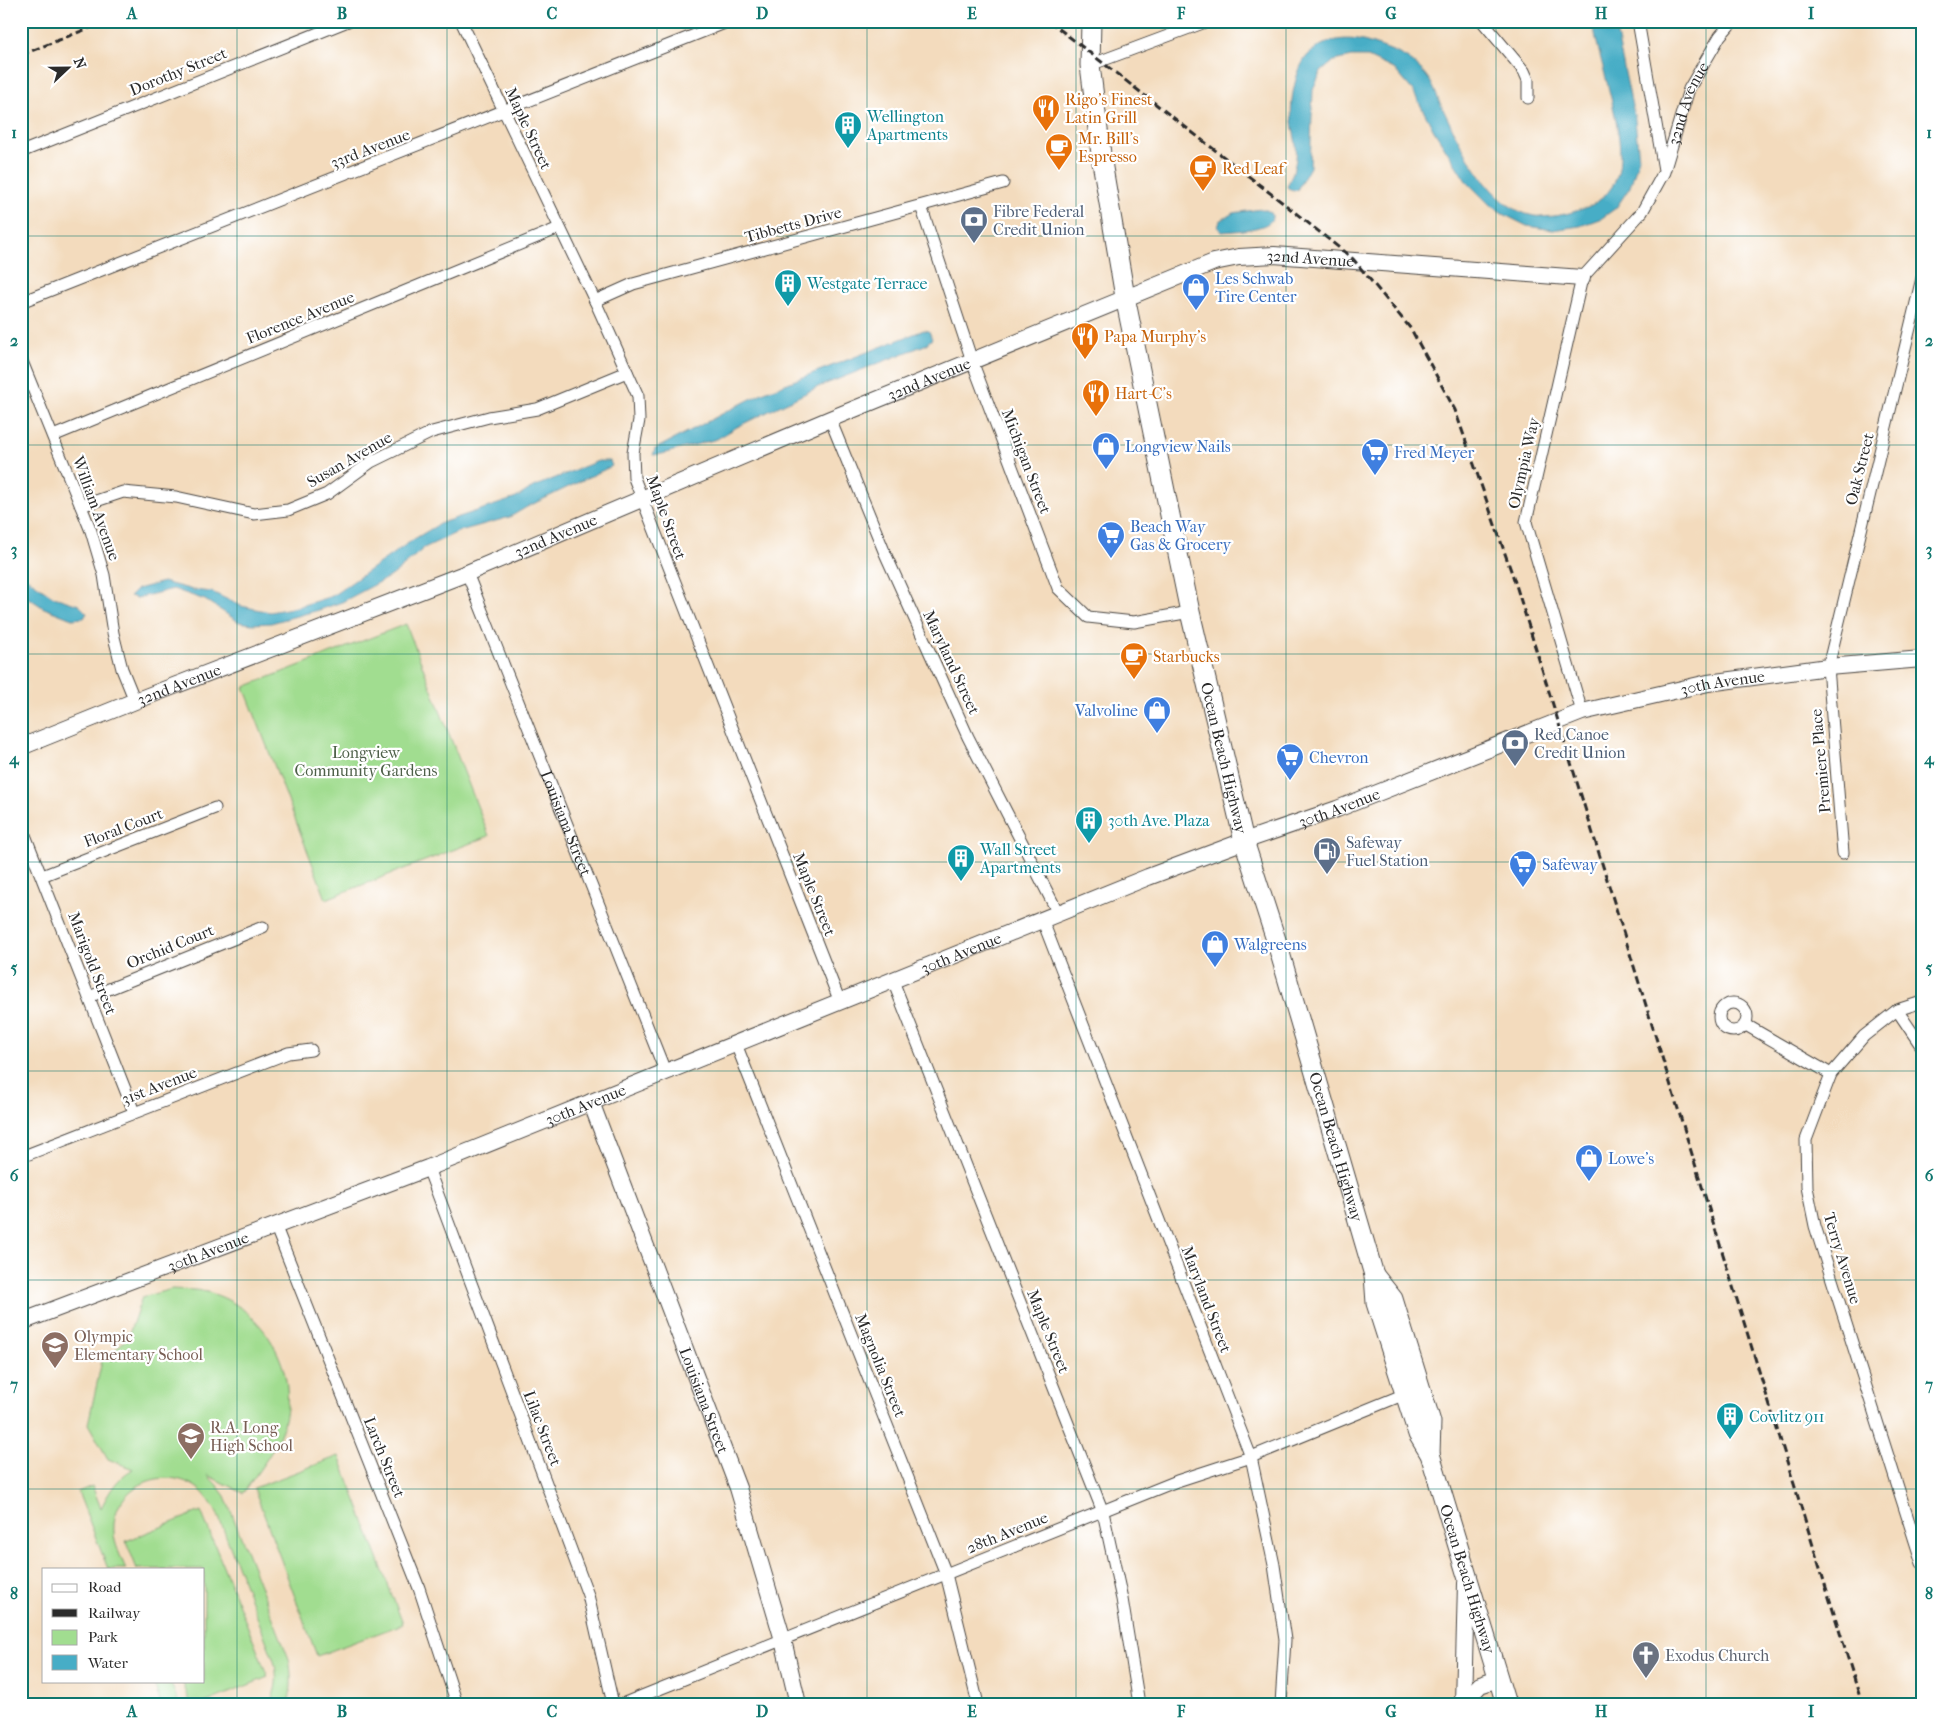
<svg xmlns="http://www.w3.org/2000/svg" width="1943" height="1725" font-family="'IM FELL French Canon',serif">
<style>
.green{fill:#a1dd90;stroke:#66845e}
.water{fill:#47adc6;stroke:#396c78}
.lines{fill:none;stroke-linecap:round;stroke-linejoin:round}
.street-casing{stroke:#494541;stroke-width:13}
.secondary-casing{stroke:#494541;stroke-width:18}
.primary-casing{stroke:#494541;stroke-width:21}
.street{stroke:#fff;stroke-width:11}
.secondary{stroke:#fff;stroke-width:16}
.primary{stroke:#fff;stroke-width:19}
.rail{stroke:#2b2b2b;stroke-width:3;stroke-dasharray:8 4;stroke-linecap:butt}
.grid{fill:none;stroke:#0f766e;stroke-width:1;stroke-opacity:0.55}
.labels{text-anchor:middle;stroke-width:4.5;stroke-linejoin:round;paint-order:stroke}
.street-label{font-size:16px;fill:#2b2b2b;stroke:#fff}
.food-label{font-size:16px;fill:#c56008;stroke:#fff;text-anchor:start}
.culture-label{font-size:16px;fill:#0d838f;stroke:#fff;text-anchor:start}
.service-label{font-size:16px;fill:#4e5e75;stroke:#fff;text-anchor:start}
.shop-label{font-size:16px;fill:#366cbe;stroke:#fff;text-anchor:start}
.park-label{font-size:16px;fill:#4e6049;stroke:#fff}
.education-label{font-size:16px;fill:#785e54;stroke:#fff;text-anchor:start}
.worship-label{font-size:16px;fill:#5b616d;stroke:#fff;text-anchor:start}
.neatline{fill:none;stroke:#0f766e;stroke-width:2}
.grid-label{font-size:16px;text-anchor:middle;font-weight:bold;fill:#0f766e}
</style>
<rect width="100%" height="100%" fill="#fff"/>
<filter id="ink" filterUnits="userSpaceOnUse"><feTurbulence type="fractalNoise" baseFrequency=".02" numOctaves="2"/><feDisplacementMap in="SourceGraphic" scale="10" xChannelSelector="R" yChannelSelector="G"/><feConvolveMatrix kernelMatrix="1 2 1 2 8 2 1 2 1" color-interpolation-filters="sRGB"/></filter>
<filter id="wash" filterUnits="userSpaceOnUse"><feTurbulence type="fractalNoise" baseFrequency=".0096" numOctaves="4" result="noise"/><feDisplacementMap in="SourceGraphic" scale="20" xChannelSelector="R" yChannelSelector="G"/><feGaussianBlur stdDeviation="1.12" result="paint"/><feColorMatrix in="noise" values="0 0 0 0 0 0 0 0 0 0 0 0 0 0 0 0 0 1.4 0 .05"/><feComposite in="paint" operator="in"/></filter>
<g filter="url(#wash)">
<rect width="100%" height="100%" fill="#f3dbbd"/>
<path class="green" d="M 406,624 L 489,836 L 326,899 L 244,687 Z
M 172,1289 C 183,1290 196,1289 207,1292 C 263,1306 301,1371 283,1427 C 275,1451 257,1473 243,1493 L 207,1475 L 216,1484 L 225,1496 L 289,1659 C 292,1675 292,1688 288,1704 L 270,1704 C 277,1687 278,1678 274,1661 L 216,1510 C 210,1502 205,1493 196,1487 C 161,1464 111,1488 114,1532 C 114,1544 121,1557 126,1569 L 108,1569 L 78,1492 L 92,1486 L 101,1508 C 109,1492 117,1478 133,1469 L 108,1459 L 88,1424 L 103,1356 L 114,1360 L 116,1349 L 128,1337 L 142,1297 Z
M 339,1456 L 403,1624 L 317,1656 L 254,1488 Z
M 201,1511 L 268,1677 L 202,1704 L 191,1704 L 182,1681 L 204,1681 L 204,1569 L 137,1569 L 126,1541 Z
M 25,1658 L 31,1675 L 21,1679 L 21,1660 Z
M 153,1681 L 170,1681 L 179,1704 L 161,1704 Z"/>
<path class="water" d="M 1593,21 L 1614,21 L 1635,120 L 1639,158 L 1630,187 L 1616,208 L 1602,218 L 1580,226 L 1553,230 L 1527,226 L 1507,216 L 1489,204 L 1466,181 L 1434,131 L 1413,91 L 1395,70 L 1368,57 L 1351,57 L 1334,61 L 1321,72 L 1313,90 L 1310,167 L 1297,190 L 1293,191 L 1287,187 C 1291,178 1295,168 1296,158 C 1298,145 1293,133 1292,121 C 1289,103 1296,65 1310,53 C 1327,38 1349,36 1370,43 C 1392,50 1413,57 1427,77 C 1434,85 1437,98 1442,107 C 1460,144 1489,208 1534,216 C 1550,218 1564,215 1579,210 C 1597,205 1613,192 1618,173 C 1628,135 1598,63 1593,21 Z
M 1261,209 C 1266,210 1273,211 1272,217 C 1272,230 1231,231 1221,232 L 1218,227 L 1220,221 L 1233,213 Z
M 924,330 L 929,331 L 932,339 L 925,345 L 818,387 L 737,427 L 717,439 L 662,454 L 653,455 L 655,449 L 762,393 Z
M 598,461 L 610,461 L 612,466 L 527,507 L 510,517 L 460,531 L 424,548 L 393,575 L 342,602 L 319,610 L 271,623 L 252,624 L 239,622 L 205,600 L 173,589 L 137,598 L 130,596 L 137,589 L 163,582 L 193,590 L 212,592 L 241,606 L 270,612 L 297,607 L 332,596 L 414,539 L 441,523 L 516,498 L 533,487 Z
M 21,574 L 54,597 L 79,605 L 87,613 L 84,618 L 72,619 L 44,608 L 21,593 Z"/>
</g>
<g filter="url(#ink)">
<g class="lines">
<g class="street-casing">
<g id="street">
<path d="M 461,21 L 595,301 L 638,396 L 639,420 L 633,453 L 634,478 L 840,1002"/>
<path d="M 1482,21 L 1524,71 L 1528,80 L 1528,98"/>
<path d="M 1638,21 L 1664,170"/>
<path d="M 1090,65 L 1208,21"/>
<path d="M 21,152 L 348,21"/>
<path d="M 921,206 L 972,361 L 1058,588 L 1088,617 L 1134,622 L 1190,612"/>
<path d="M 595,301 L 633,284 L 1003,183"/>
<path d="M 21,302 L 730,21"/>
<path d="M 21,359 L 91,531 L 104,575 L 113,633 L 122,669 L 135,701"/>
<path d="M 830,419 L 884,551 L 968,737 L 1058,913"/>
<path d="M 53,436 L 559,228"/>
<path d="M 81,506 L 123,492 L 176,497 L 254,514 L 288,510 L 327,494 L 371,462 L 432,432 L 489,417 L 537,409 L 627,372"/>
<path id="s1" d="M 467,573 L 665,1071"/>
<path id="s2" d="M 1582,712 L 1526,522 L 1582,278 L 1642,212 L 1664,172 L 1689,89 L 1720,36 L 1733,21"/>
<path d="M 21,825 L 134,1112"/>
<path d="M 1843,853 L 1828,667 L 1922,278"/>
<path d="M 42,876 L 215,808"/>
<path d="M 1042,919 L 1251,1457 L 1274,1565 L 1285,1640 L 1281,1704"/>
<path d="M 893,981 L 1103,1512 L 1122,1599 L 1139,1704"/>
<path d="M 89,997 L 263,927"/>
<path d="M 1922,1002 L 1897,1010 L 1864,1036 L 1831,1074 L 1806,1140 L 1807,1187 L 1815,1226 L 1922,1563"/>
<circle cx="1733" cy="1017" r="14"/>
<path d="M 1897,1010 L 1922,1047"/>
<path d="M 1746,1025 L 1831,1074"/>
<path d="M 736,1044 L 946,1574 L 978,1704"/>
<path d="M 21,1157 L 288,1053 L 311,1050"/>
<path d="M 428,1168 L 588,1595 L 613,1704"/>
<path d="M 275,1225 L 419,1588 L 457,1704"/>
<path d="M 622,1704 L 1177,1481 L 1251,1457 L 1405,1394"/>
</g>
</g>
<g class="secondary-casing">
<g id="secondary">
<path id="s3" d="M 21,747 L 135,701 L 467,573 L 830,419 L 1214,262 L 1239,257 L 1274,255 L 1582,278"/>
<path id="s4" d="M 591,1102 L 738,1488 L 783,1640 L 798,1704"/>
<path id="s5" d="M 21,1322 L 428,1168 L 1148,877 L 1244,841 L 1337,809 L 1582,712 L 1708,683 L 1828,667 L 1922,659"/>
<path d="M 1463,1703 L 1480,1685 L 1498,1679"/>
<path d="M 1463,1704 L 1466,1583"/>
</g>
</g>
<g class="primary-casing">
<g id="primary">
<path id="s6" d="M 1091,21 L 1090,65 L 1102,162 L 1125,297 L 1190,612 L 1244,841 L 1277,943 L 1374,1275 L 1376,1303 L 1418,1434 L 1430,1454 L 1506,1704"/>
<path d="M 1374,1275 L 1393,1299 L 1431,1422 L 1430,1454"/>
</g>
</g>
<use href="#street" class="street"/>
<use href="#secondary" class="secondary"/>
<use href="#primary" class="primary"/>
<path class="rail" d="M 1049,21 L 1292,210 L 1353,259 L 1386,299 L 1411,329 L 1455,410 L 1516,585 L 1862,1704
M 21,55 L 107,21"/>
</g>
</g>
<path class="grid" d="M 237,21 L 237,1704M 447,21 L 447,1704M 657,21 L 657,1704M 867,21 L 867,1704M 1076,21 L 1076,1704M 1286,21 L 1286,1704M 1496,21 L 1496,1704M 1706,21 L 1706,1704M 21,236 L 1922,236M 21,445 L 1922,445M 21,654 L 1922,654M 21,862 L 1922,862M 21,1071 L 1922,1071M 21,1280 L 1922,1280M 21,1489 L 1922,1489"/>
<defs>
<g id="restaurant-pin" transform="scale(1.4375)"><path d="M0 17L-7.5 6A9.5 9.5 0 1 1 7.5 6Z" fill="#e8710a" stroke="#fff"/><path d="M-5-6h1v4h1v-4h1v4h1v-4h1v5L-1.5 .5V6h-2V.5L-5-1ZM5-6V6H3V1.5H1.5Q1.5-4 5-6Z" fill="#fff"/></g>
<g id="building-pin" transform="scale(1.4375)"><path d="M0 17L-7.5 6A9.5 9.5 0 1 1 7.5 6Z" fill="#0f9aa8" stroke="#fff"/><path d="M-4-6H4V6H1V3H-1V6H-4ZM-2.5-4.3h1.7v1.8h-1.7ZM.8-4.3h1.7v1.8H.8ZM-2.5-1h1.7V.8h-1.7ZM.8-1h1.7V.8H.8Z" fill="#fff"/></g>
<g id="cafe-pin" transform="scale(1.4375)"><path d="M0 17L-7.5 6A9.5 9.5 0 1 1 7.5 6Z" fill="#e8710a" stroke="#fff"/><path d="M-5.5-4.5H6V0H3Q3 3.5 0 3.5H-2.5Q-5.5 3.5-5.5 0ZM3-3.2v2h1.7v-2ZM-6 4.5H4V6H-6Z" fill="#fff"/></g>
<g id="bank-pin" transform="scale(1.4375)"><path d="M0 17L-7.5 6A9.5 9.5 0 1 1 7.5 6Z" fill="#5c6f8a" stroke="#fff"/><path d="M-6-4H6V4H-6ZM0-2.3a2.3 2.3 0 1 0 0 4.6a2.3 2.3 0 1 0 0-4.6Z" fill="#fff"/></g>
<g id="shop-pin" transform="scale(1.4375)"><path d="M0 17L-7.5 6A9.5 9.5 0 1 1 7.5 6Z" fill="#3f7fe0" stroke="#fff"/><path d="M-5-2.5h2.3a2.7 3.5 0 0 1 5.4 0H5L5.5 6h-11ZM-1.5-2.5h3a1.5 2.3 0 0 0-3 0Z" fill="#fff"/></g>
<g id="supermarket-pin" transform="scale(1.4375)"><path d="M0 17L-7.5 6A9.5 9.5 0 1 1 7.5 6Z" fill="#3f7fe0" stroke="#fff"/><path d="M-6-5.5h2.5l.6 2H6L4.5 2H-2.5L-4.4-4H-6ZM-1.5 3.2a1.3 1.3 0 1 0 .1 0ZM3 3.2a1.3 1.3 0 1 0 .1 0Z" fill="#fff"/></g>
<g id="fuel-pin" transform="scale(1.4375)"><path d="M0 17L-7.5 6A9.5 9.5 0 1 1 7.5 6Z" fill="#5c6f8a" stroke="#fff"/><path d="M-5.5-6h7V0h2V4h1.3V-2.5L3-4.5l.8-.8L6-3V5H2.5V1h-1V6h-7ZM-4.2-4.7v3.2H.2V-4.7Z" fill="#fff"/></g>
<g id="school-pin" transform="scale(1.4375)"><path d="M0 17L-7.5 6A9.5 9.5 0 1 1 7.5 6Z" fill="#8d6e63" stroke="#fff"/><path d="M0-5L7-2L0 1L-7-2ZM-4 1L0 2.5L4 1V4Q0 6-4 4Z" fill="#fff"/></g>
<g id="church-pin" transform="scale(1.4375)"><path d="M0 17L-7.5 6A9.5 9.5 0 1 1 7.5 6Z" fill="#6b7280" stroke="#fff"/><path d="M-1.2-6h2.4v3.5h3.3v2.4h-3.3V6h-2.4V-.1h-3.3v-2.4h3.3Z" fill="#fff"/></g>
</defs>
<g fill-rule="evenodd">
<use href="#restaurant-pin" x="1046" y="108"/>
<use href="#building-pin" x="848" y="125"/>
<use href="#cafe-pin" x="1059" y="147"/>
<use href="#cafe-pin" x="1203" y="168"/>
<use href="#bank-pin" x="974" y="220"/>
<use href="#building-pin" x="788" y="283"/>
<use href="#shop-pin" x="1196" y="287"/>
<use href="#restaurant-pin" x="1085" y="336"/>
<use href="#restaurant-pin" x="1096" y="393"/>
<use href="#shop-pin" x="1106" y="446"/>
<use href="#supermarket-pin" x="1375" y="452"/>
<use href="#supermarket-pin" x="1111" y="535"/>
<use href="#cafe-pin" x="1134" y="656"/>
<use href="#shop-pin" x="1157" y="710"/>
<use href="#bank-pin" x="1515" y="743"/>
<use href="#supermarket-pin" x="1290" y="757"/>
<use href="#building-pin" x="1089" y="820"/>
<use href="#fuel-pin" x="1327" y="851"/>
<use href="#building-pin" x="961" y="858"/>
<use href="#supermarket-pin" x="1523" y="864"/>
<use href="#shop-pin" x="1215" y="944"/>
<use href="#shop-pin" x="1589" y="1158"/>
<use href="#school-pin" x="55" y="1345"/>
<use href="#building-pin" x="1730" y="1416"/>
<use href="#school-pin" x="191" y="1436"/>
<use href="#church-pin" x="1646" y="1655"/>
</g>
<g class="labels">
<g class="street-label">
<text transform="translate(178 71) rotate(-22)" y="6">Dorothy Street</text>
<text dy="6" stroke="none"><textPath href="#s2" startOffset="656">32nd Avenue</textPath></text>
<text transform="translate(529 128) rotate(65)" y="6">Maple Street</text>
<text transform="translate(370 148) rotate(-21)" y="6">33rd Avenue</text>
<text transform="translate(793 224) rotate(-15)" y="6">Tibbetts Drive</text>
<text dy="6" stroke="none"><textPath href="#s3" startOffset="1385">32nd Avenue</textPath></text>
<text transform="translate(300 317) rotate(-22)" y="6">Florence Avenue</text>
<text dy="6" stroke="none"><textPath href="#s3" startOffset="980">32nd Avenue</textPath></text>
<text transform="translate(349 459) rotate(-30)" y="6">Susan Avenue</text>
<text transform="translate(1027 461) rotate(69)" y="6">Michigan Street</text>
<text transform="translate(1523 463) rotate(-77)" y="6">Olympia Way</text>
<text transform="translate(1859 469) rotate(-76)" y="6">Oak Street</text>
<text transform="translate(97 508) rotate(70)" y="6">William Avenue</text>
<text transform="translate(667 517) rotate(70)" y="6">Maple Street</text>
<text dy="6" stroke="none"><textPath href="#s3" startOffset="575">32nd Avenue</textPath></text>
<text transform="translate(952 662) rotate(65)" y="6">Maryland Street</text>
<text dy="6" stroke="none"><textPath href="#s5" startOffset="1820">30th Avenue</textPath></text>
<text dy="6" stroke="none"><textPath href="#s3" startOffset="170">32nd Avenue</textPath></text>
<text dy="6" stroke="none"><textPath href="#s6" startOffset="750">Ocean Beach Highway</textPath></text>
<text transform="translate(1820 761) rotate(-95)" y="6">Premiere Place</text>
<text dy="6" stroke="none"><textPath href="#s5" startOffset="1415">30th Avenue</textPath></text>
<text dy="6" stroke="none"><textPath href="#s1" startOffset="269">Louisiana Street</textPath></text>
<text transform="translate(123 827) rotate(-21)" y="6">Floral Court</text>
<text transform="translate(815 894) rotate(68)" y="6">Maple Street</text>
<text transform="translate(170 946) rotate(-22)" y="6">Orchid Court</text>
<text dy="6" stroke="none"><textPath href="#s5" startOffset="1010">30th Avenue</textPath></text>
<text transform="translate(93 963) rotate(69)" y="6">Marigold Street</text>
<text transform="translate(159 1085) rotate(-21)" y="6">31st Avenue</text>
<text dy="6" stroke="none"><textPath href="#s5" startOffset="605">30th Avenue</textPath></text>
<text dy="6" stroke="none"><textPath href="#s6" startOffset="1155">Ocean Beach Highway</textPath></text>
<text dy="6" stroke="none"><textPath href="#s5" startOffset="200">30th Avenue</textPath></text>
<text transform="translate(1843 1258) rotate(73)" y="6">Terry Avenue</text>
<text transform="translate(1207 1299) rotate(69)" y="6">Maryland Street</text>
<text transform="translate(1049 1331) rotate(68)" y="6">Maple Street</text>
<text transform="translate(881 1365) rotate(68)" y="6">Magnolia Street</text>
<text dy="6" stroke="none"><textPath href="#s4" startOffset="319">Louisiana Street</textPath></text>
<text transform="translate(543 1428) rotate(69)" y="6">Lilac Street</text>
<text transform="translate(385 1457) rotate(68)" y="6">Larch Street</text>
<text transform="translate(1007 1532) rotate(-22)" y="6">28th Avenue</text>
<text dy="6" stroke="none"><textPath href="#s6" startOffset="1608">Ocean Beach Highway</textPath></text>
</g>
<g class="food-label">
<text x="1065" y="105">Rigo's Finest<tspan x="1065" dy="18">Latin Grill</tspan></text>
<text x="1078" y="144">Mr. Bill's<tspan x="1078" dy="18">Espresso</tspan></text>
<text x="1222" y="174">Red Leaf</text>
<text x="1104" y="342">Papa Murphy's</text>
<text x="1115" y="399">Hart-C's</text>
<text x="1153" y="662">Starbucks</text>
</g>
<g class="culture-label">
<text x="867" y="122">Wellington<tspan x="867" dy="18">Apartments</tspan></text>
<text x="807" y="289">Westgate Terrace</text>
<text x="1108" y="826">30th Ave. Plaza</text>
<text x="980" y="855">Wall Street<tspan x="980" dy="18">Apartments</tspan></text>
<text x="1749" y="1422">Cowlitz 911</text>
</g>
<g class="service-label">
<text x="993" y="217">Fibre Federal<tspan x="993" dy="18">Credit Union</tspan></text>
<text x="1534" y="740">Red Canoe<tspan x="1534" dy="18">Credit Union</tspan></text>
<text x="1346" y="848">Safeway<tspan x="1346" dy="18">Fuel Station</tspan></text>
</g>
<g class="shop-label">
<text x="1215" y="284">Les Schwab<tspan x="1215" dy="18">Tire Center</tspan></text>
<text x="1125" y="452">Longview Nails</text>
<text x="1394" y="458">Fred Meyer</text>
<text x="1130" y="532">Beach Way<tspan x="1130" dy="18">Gas &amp; Grocery</tspan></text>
<text x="1138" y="716" text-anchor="end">Valvoline</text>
<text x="1309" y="763">Chevron</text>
<text x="1542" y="870">Safeway</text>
<text x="1234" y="950">Walgreens</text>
<text x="1608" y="1164">Lowe's</text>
</g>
<g class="park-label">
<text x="366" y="758">Longview<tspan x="366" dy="18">Community Gardens</tspan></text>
</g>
<g class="education-label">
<text x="74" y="1342">Olympic<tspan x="74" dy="18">Elementary School</tspan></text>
<text x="210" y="1433">R.A. Long<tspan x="210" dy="18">High School</tspan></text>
</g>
<g class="worship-label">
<text x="1665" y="1661">Exodus Church</text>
</g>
</g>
<rect width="1943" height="1725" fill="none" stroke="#fff" stroke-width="55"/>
<rect x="42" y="1568" width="162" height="115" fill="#ffffff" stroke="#aaaaaa"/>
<rect x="52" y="1584" width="25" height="8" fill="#ffffff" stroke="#aaaaaa"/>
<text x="88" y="1592" font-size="15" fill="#2b2b2b">Road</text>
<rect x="52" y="1609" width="25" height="8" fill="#2b2b2b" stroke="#aaaaaa"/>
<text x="88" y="1618" font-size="15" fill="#2b2b2b">Railway</text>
<rect x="52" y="1630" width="25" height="15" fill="#a1dd90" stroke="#aaaaaa"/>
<text x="88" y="1642" font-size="15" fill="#2b2b2b">Park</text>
<rect x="52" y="1655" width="25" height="15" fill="#47adc6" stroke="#aaaaaa"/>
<text x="88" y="1668" font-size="15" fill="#2b2b2b">Water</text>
<g transform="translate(68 68) rotate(68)" stroke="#ffffff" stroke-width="4" paint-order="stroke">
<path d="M0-4L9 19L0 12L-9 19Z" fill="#2b2b2b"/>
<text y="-8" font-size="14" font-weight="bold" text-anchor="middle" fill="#2b2b2b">N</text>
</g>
<rect x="28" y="28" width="1888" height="1670" class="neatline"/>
<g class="grid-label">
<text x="132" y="19">A</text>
<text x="342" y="19">B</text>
<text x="552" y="19">C</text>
<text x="762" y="19">D</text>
<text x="972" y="19">E</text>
<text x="1181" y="19">F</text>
<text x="1391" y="19">G</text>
<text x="1601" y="19">H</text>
<text x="1811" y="19">I</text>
<text x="14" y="138">1</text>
<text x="1929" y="138">1</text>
<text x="14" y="346">2</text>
<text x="1929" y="346">2</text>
<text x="14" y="555">3</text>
<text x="1929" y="555">3</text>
<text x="14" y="764">4</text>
<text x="1929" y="764">4</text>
<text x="14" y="973">5</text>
<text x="1929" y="973">5</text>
<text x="14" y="1181">6</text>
<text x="1929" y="1181">6</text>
<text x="14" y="1390">7</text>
<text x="1929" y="1390">7</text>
<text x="14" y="1599">8</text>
<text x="1929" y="1599">8</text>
<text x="132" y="1717">A</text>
<text x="342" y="1717">B</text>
<text x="552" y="1717">C</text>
<text x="762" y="1717">D</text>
<text x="972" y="1717">E</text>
<text x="1181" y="1717">F</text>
<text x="1391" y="1717">G</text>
<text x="1601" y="1717">H</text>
<text x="1811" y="1717">I</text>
</g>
</svg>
